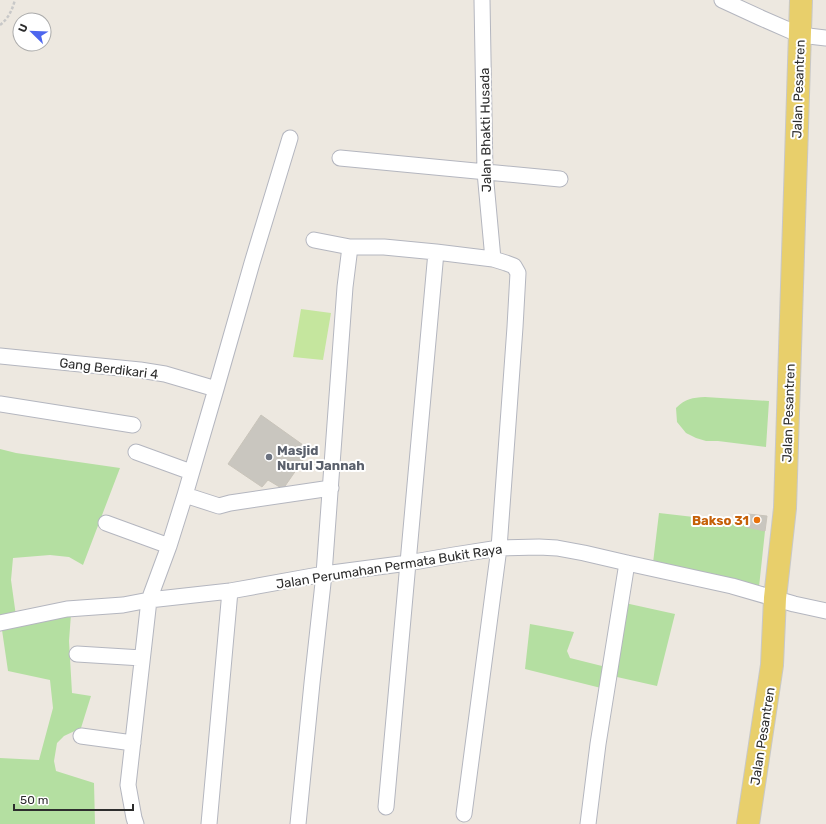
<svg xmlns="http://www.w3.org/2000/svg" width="826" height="824" font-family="Rubik,sans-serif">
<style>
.green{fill:#b4dfa1}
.pitch{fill:#c5e69e}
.building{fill:#c9c6bf;stroke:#c9c4ba}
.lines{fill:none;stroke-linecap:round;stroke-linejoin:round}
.street-casing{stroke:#b4b6bf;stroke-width:17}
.primary-casing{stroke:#c8c8c8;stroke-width:24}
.path{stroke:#c8c8c8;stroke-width:2.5;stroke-dasharray:3 2;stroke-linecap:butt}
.street{stroke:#fff;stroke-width:15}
.primary{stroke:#e8cf6b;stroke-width:22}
.worship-dot{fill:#6b7280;stroke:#fff;stroke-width:1.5}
.food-dot{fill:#e8710a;stroke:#fff;stroke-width:1.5}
.labels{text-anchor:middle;stroke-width:4;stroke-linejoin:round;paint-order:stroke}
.street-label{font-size:13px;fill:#2d2d2d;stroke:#fff}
.worship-label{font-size:13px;font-weight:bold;fill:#5b616d;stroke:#fff;text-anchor:start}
.food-label{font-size:13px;font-weight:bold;fill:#c56008;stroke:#fff;text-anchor:end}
</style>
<rect width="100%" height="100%" fill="#ede8e0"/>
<path class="green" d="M 705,397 L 769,401 L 766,447 L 718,441 L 706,441 L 696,438 L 686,433 L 677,422 L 676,408 C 686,398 692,398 705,397 Z
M 0,449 L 16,453 L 120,468 L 83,565 L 69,557 L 50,555 L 13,558 L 11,580 L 16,616 L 0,618 Z
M 659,513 L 746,523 L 746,527 L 765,531 L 759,587 L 653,563 Z
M 625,603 L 675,614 L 657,686 L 617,677 L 612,674 Z
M 71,614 L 69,641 L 72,693 L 91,696 L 81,728 L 64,736 L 57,743 L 54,761 L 56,771 L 94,783 L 95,824 L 0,824 L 0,758 L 39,760 L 53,708 L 50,680 L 8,671 L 2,630 Z
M 530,624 L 574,632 L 567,651 L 570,658 L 606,667 L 601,688 L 525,669 Z"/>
<path class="pitch" d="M 301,309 L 331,313 L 323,360 L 293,357 Z"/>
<path class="building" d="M 261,415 L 310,450 L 283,489 L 268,480 L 262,487 L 228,464 Z
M 748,514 L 767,516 L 765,531 L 746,527 L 746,523 Z"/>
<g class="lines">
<g class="street-casing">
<path id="street" d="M 482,0 L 485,172 L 493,259
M 722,0 L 761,18 L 800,35 L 826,38
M 340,158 L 560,179
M 314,240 L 350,247 L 384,247 L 436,252 L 493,259 L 506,263 L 514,266 L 518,273 L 515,327 L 499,548 L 464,814
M 0,356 L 140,370 L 165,374 L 216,389
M 0,404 L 133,425
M 136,452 L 191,472
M 185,495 L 219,506 L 230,503 L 331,488
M 106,523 L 169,546
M 0,623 L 67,609 L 123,605 L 149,600 L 230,591 L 324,574 L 408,563 L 454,555 L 499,548 L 539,547 L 557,548 L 584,553 L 627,563 L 732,586 L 794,604 L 826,611
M 77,654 L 142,658
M 81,736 L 133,743
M 386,807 L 436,252
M 136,824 L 134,818 L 128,785 L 149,600 L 169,546 L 185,495 L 216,389 L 252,263 L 290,138
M 209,824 L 230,591
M 298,824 L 312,683 L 324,574 L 345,287 L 350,247
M 588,824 L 598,744 L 627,563"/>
</g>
<g class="primary-casing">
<path id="primary" d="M 748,824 L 772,665 L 775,598 L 785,508 L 801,0"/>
</g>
<path class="path" d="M 0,25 C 9,18 12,10 15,0"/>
<use href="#street" class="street"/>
<use href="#primary" class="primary"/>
</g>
<circle class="worship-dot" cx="269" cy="457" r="4"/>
<circle class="food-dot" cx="757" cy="520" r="4"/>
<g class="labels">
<g class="street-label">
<text transform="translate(798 89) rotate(-88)" y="5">Jalan Pesantren</text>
<text transform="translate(485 130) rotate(-91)" y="5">Jalan Bhakti Husada</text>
<text transform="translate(109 368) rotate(7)" y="5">Gang Berdikari 4</text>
<text transform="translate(788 413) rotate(-88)" y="5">Jalan Pesantren</text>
<text transform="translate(389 566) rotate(-9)" y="5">Jalan Perumahan Permata Bukit Raya</text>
<text transform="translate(762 736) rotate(-81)" y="5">Jalan Pesantren</text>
</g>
<g class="worship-label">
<text x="277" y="455">Masjid<tspan x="277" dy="15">Nurul Jannah</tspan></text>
</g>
<g class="food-label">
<text x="749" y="525">Bakso 31</text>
</g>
</g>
<g transform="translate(32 32) rotate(293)"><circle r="19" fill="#ffffff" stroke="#ababab"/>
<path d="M0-3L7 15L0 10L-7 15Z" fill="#4d66ee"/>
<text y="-6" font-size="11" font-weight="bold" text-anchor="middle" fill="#2d2d2d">U</text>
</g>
<path d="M14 804v6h119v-6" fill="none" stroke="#2d2d2d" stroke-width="2"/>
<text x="20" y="804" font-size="12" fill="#2d2d2d" stroke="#ffffff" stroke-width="3" paint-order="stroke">50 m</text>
</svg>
